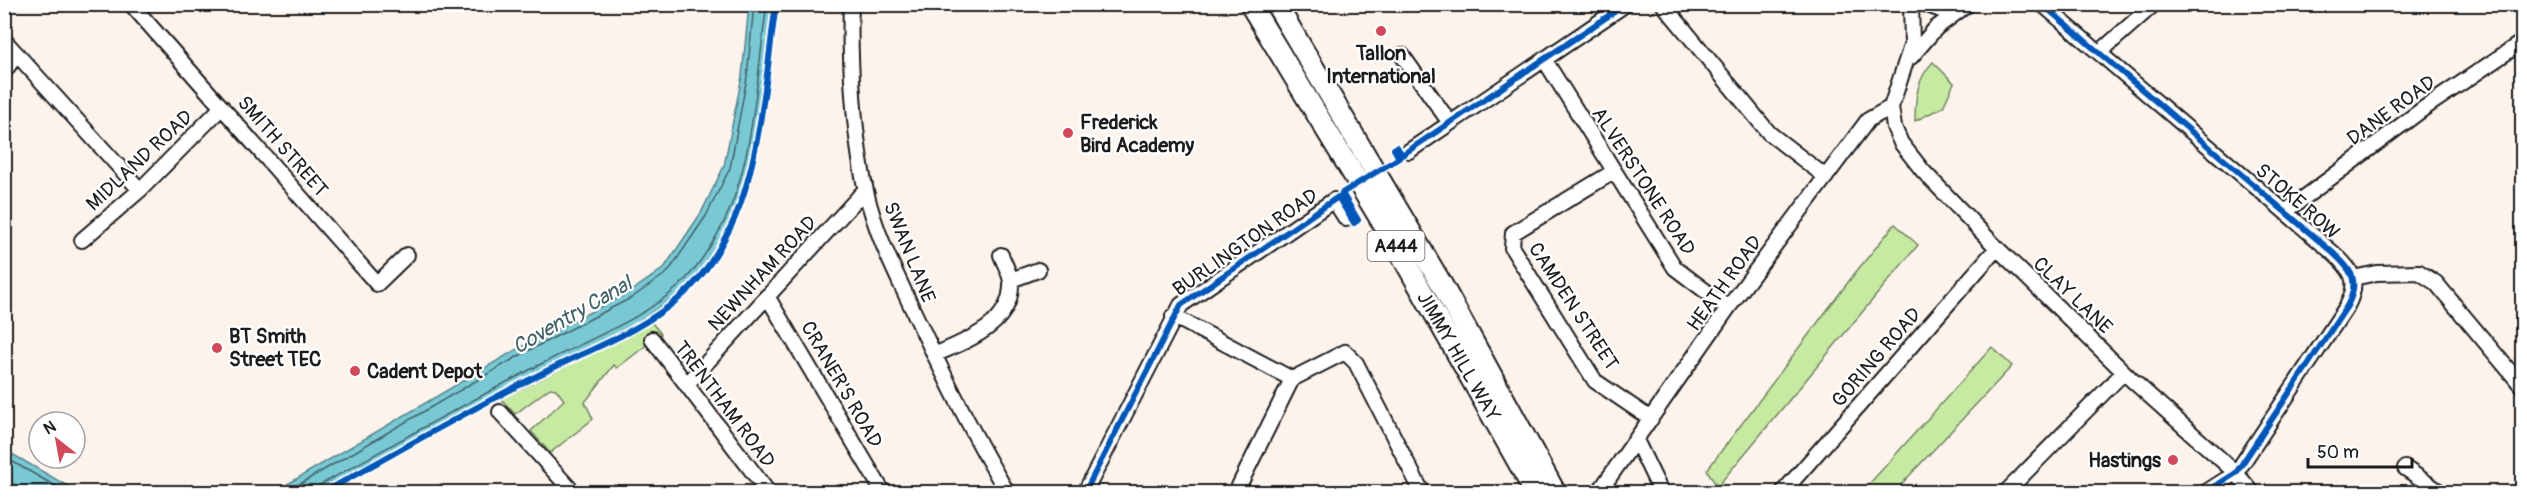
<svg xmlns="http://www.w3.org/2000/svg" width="2527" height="497" font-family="Pangolin,sans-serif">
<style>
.green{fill:#c7eaa3;stroke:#728360;stroke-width:1.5}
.water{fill:#79c9d5;stroke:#54848b;stroke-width:1.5}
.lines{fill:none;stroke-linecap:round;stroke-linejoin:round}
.shore{stroke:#416166;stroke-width:1.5}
.minor-casing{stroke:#1c1c1c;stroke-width:18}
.highway-casing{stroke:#1c1c1c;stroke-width:24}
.minor{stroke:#fff;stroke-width:14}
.highway{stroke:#fff;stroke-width:20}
.cycleway-casing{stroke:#fff;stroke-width:10}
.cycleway{stroke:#0057b8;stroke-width:6}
.poi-dot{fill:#d1495b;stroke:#fff;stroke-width:2}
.labels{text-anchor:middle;stroke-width:4.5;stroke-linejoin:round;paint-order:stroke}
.shield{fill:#fff;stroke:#606060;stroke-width:1.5}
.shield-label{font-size:18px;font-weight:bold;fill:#1c1c1c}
.poi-label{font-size:20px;font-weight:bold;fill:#1c1c1c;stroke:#fff;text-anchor:start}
.street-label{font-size:20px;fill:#1c1c1c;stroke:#fff}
.water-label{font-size:21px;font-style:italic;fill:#416166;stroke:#fff}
</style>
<rect width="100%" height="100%" fill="#fdf3ed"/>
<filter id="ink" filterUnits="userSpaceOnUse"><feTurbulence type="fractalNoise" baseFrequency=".0167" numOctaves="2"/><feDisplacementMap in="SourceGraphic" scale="12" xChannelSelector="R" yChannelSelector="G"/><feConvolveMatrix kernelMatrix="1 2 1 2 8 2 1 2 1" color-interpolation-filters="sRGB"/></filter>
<g filter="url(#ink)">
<path class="green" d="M 1933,62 L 1954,83 L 1943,107 L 1915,121 C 1915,99 1917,78 1933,62 Z
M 1895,224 L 1918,245 L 1717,487 L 1707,470 L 1855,273 Z
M 652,323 L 661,334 L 617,368 L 614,365 L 585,402 L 593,419 L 550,453 L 531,431 L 564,400 L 556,389 L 550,388 L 515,414 L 501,399 Z
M 1992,347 L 2012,366 L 1894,492 L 1862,492 Z"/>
<path class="water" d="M 749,5 L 773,5 L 752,151 L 743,187 L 728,228 L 695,278 L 684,290 L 636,323 L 458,415 L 318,492 L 274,492 L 519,348 L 630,292 L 664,268 L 701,213 L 724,166 L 742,76 Z
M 5,450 L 78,492 C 45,493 34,497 5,479 Z"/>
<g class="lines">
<path class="shore" d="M 4,457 L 66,492
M 286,492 L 522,354 L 633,297 L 668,272 L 706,216 L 730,168 L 747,77 L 754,4
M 317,492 L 320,485 C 394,444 468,402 543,363 C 589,339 642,320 680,285 C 697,269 711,246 722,226 C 754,165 757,73 767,4"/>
<g class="minor-casing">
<path id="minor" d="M 131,4 L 377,284 L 407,255
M 851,4 C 849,58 854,139 866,191 C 875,232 895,272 913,310 C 942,372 972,434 1007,492
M 1663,4 L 1769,133 L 1826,177
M 1911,4 L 1912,43 L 1891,107 L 1894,127 L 1901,143 L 1923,171 L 1997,248 L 2132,380 L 2236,473 L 2252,492
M 1925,4 L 1946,12 L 1958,9
M 2042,4 L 2332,252 C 2351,269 2361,280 2347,306 L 2236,473 L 2206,492
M 4,40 L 140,190
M 2100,52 L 2154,4
M 1402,55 L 1450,123
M 1911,57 L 1936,28 L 1968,4
M 1544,59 L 1675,268 L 1728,308
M 4,72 L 17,54
M 1409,151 L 1626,4
M 1613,172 L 1513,233 L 1512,248 L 1595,381 L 1651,419
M 2285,212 L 2423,109 L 2522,42
M 82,240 L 140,190 L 222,107
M 2353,278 L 2377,273 L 2419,272 L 2436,283 L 2522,386
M 1011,280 L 1038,270
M 767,296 L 883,492
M 1173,316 L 1292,379
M 652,339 L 768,492
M 934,355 C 966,341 1013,325 1011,282 C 1010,273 1004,263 1001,255
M 688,383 L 865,190
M 500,412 L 573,492
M 1636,440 L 1661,492
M 2405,468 L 2440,492
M 1085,492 L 1181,305 L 1334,200 L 1346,219
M 1236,492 L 1292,379 L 1345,352 L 1356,363 L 1422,492
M 1599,492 L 1728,308 L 1868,120 L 1891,107
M 1783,492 L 1997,248
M 2006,492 L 2124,372"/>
</g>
<g class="highway-casing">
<path id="highway" d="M 1250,4 L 1393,240 L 1535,492
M 1276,4 L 1441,283 L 1555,492"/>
</g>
<use href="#minor" class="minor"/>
<use href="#highway" class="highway"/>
<g class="cycleway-casing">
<path id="cycleway" d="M 2042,4 L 2332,252 C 2351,269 2361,280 2347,306 L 2236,473 L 2206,492
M 324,492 C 394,454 463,413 535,377 C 582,352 637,334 678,299 C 699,282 715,258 727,234 C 760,174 766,73 776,4
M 1085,492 L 1181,305 L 1338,197 L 1354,223 L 1358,220 L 1342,193 L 1399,158 L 1394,149 L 1397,147 L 1402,155 L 1626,4"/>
</g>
<use href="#cycleway" class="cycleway"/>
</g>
</g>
<g class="poi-dot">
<circle cx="1381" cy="31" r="6"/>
<circle cx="1068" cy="133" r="6"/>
<circle cx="217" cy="348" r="6"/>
<circle cx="355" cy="371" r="6"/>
<circle cx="2173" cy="460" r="6"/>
</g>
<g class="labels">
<rect class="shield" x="1367.5" y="231" width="57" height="30" rx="4.5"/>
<g class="shield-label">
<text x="1396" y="252">A444</text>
</g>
<g class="poi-label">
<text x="1381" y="60" text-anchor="middle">Tallon<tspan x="1381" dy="23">International</tspan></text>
<text x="1080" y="129">Frederick<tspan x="1080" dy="23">Bird Academy</tspan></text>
<text x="229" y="343">BT Smith<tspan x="229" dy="23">Street TEC</tspan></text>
<text x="367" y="378">Cadent Depot</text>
<text x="2161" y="467" text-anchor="end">Hastings</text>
</g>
<g class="street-label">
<text transform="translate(2391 110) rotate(-36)" y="7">DANE ROAD</text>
<text transform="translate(283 146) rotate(49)" y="7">SMITH STREET</text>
<text transform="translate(139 160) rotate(-43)" y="7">MIDLAND ROAD</text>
<text transform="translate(1644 181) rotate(57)" y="7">ALVERSTONE ROAD</text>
<text transform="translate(2298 201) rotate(41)" y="7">STOKE ROW</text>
<text transform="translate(1245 242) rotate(-35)" y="7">BURLINGTON ROAD</text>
<text transform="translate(910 252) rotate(68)" y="7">SWAN LANE</text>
<text transform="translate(762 273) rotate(-47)" y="7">NEWNHAM ROAD</text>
<text transform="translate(1724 283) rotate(-54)" y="7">HEATH ROAD</text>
<text transform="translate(2073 295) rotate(44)" y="7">CLAY LANE</text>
<text transform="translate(1574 306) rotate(57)" y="7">CAMDEN STREET</text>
<text transform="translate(1459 356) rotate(60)" y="7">JIMMY HILL WAY</text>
<text transform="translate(1876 357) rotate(-49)" y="7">GORING ROAD</text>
<text transform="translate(842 384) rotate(60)" y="7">CRANER'S ROAD</text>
<text transform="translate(725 404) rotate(53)" y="7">TRENTHAM ROAD</text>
</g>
<g class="water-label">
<text transform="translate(572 315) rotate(-30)" y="7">Coventry Canal</text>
</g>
</g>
<rect width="2527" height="497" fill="none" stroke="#fff" stroke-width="24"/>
<rect x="12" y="12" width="2503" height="473" fill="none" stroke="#1c1c1c" stroke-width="2" filter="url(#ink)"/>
<g transform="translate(57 440) rotate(329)"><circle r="28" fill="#ffffff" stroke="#a4a4a4" stroke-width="1.5"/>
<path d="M0-4.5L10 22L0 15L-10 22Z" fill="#d1495b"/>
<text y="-9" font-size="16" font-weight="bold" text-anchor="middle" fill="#1c1c1c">N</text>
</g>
<path d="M2308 458v9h104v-9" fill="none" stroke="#1c1c1c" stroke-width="3"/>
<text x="2317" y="458" font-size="18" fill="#1c1c1c" stroke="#ffffff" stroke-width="4.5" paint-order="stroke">50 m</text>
</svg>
